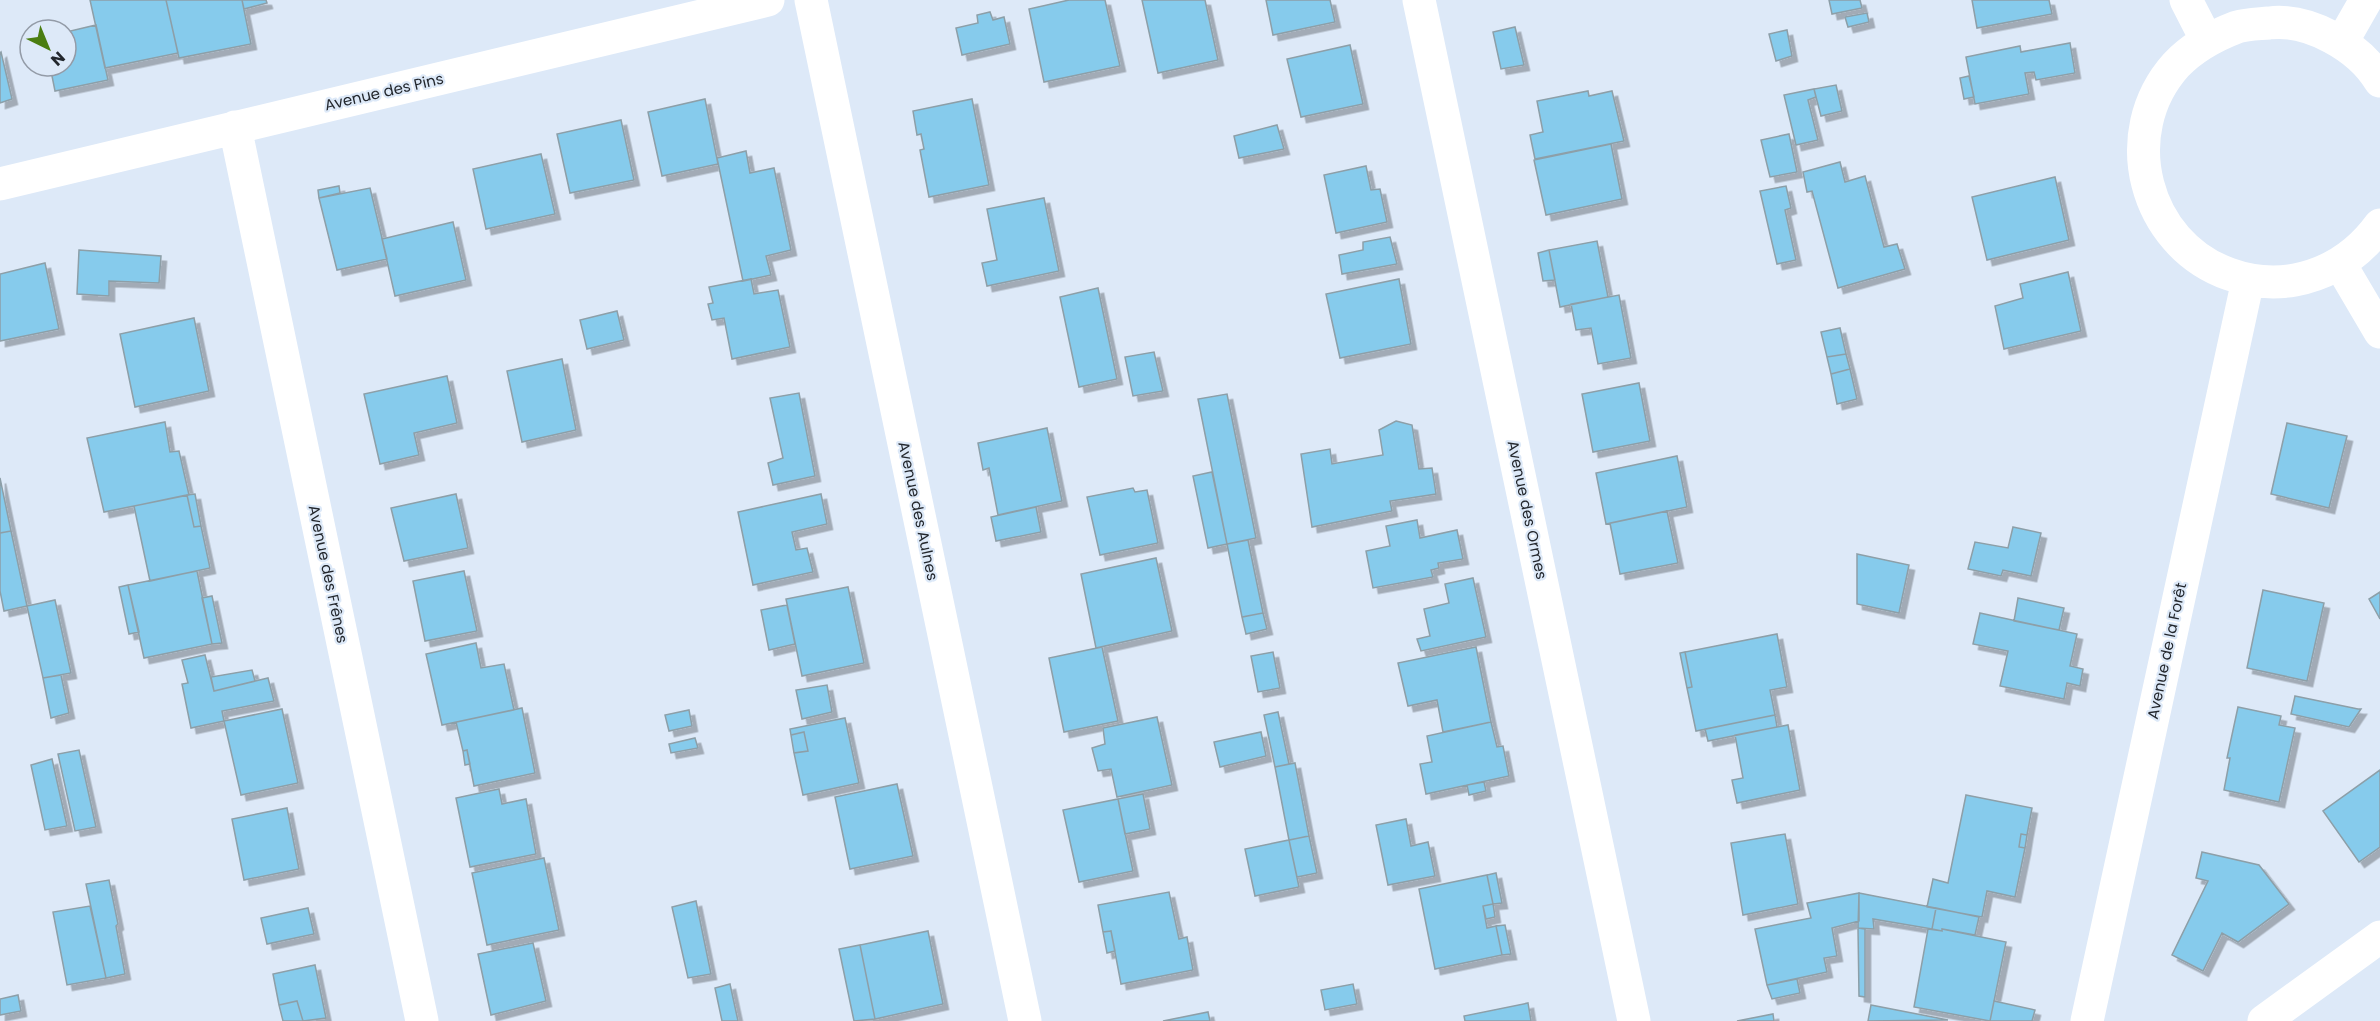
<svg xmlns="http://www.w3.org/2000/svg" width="2380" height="1021" font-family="Poppins,sans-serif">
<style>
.building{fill:#86cbec;stroke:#8d9fa8;stroke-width:1.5;filter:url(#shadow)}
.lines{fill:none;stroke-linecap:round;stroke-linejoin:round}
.minor{stroke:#fff;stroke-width:33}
.labels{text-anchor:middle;stroke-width:4.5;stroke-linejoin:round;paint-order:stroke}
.street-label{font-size:15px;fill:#23272d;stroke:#dde9f8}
</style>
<defs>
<filter id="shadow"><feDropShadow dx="5.5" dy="5.5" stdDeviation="0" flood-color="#0004"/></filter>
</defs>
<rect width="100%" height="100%" fill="#dde9f8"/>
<path class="building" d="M 90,0 L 166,0 L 178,53 L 105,68 Z
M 166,0 L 242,0 L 251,44 L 179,58 Z
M 242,0 L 266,0 L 267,3 L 244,9 Z
M 1069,0 L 1105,0 L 1120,66 L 1044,82 L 1029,9 Z
M 1142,0 L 1205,0 L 1218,60 L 1158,73 Z
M 1266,0 L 1330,0 L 1335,22 L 1273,35 Z
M 1829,0 L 1860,0 L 1862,8 L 1832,14 Z
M 1972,0 L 2049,0 L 2052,14 L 1977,28 Z
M 990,12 L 993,20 L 1004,17 L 1010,44 L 962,55 L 956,28 L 978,23 L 977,15 Z
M 1867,13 L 1869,22 L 1848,27 L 1845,17 Z
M 96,25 L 108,80 L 55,91 L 50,66 L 66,66 L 66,32 Z
M 1515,27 L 1524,65 L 1501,69 L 1493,32 Z
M 1787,30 L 1792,56 L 1776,61 L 1769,34 Z
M 2070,43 L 2075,73 L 2036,80 L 2034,72 L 2025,73 L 2029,94 L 1975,104 L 1966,57 L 2020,46 L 2021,52 Z
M 1350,45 L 1363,104 L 1301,117 L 1287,59 Z
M 1,52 L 12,99 L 0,103 L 0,53 Z
M 1969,76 L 1974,97 L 1964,99 L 1960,78 Z
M 1836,85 L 1842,111 L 1821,116 L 1814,89 Z
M 1814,89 L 1816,97 L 1808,100 L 1818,140 L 1796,145 L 1784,95 Z
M 1588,91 L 1589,96 L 1612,91 L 1624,141 L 1535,159 L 1530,135 L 1543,132 L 1537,101 Z
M 705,99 L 718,164 L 662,176 L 648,112 Z
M 972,99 L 989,185 L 929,197 L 920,150 L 924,149 L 921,134 L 917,135 L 913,111 Z
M 621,120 L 634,180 L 570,193 L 557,134 Z
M 1277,125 L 1284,149 L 1239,158 L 1234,136 Z
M 1789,134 L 1797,172 L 1770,177 L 1761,140 Z
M 1611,144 L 1622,199 L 1546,215 L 1534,160 Z
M 746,151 L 750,173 L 774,168 L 791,250 L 766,256 L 771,275 L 743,281 L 717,158 Z
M 541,154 L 555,214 L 486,229 L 473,169 Z
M 1840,162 L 1845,182 L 1865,176 L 1884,247 L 1897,244 L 1905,269 L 1838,288 L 1812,191 L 1807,192 L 1803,172 Z
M 1366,166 L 1371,190 L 1380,189 L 1387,222 L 1336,233 L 1324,175 Z
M 2055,177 L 2069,240 L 1987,260 L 1972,197 Z
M 339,186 L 340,193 L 319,198 L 318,190 Z
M 1786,186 L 1791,208 L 1785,210 L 1796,260 L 1777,264 L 1760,191 Z
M 370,188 L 387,259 L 337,270 L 319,198 Z
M 1044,198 L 1059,271 L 987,286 L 982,263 L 997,260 L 987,209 Z
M 453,222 L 466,280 L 395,296 L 382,239 Z
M 1390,237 L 1397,264 L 1342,274 L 1339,255 L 1363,250 L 1363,242 Z
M 1597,241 L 1608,297 L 1560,307 L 1549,250 Z
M 79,250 L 161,256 L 159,283 L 109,281 L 109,296 L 77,294 Z
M 1549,250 L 1555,280 L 1543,281 L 1538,253 Z
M 45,263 L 59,329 L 0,341 L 0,274 Z
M 2068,272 L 2081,331 L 2004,349 L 1995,306 L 2023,298 L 2020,284 Z
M 751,279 L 754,294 L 778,290 L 790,347 L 732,359 L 724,318 L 712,320 L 708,304 L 713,303 L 709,287 Z
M 1399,279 L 1411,344 L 1340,358 L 1326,294 Z
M 1098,288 L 1117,379 L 1079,387 L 1060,297 Z
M 1619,295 L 1631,358 L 1598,364 L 1591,328 L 1576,330 L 1571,304 Z
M 617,311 L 624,340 L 587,349 L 580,320 Z
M 194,318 L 209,391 L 135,407 L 120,334 Z
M 1840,328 L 1846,354 L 1827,357 L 1821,332 Z
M 1154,352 L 1163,391 L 1133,396 L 1125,357 Z
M 1846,354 L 1850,369 L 1831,374 L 1827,357 Z
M 562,359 L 576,430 L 522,442 L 507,371 Z
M 1850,369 L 1857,399 L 1837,404 L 1831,374 Z
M 447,376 L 457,423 L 414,433 L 419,455 L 380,464 L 364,394 Z
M 1639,383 L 1650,441 L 1593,452 L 1582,394 Z
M 799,393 L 815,476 L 773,485 L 768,463 L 783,458 L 770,398 Z
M 1227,394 L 1256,538 L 1227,544 L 1198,399 Z
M 1396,421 L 1412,425 L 1419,469 L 1432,468 L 1436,494 L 1390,501 L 1392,511 L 1312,527 L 1301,454 L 1330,449 L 1332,464 L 1383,455 L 1379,430 Z
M 165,422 L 170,452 L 179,451 L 189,495 L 104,512 L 87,438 Z
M 2287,423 L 2347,436 L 2329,508 L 2271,494 Z
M 1047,428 L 1062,501 L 998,515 L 989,468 L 983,470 L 978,443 Z
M 1677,456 L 1687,507 L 1606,524 L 1596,473 Z
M 1212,472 L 1227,544 L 1208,548 L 1193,476 Z
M 0,478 L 11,531 L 0,533 Z
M 1133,488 L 1135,492 L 1147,490 L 1158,543 L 1100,555 L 1087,497 Z
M 195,494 L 201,526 L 194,527 L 187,495 Z
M 456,494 L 468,548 L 404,561 L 391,508 Z
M 821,494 L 827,524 L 792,532 L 796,550 L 807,548 L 813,572 L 753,585 L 738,512 Z
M 187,495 L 194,527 L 201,526 L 210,568 L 150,581 L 134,506 Z
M 1036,507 L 1041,532 L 996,541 L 991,517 Z
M 1667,511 L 1678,563 L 1620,574 L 1610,523 Z
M 1417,520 L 1420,538 L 1457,530 L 1463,559 L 1438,563 L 1439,568 L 1431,570 L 1433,577 L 1373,588 L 1366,551 L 1390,546 L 1386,526 Z
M 2013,527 L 2041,533 L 2031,576 L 2003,570 L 2001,576 L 1968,569 L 1975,542 L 2008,548 Z
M 11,531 L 27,606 L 4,611 L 0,591 L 0,533 Z
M 1248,540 L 1263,613 L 1242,617 L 1227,544 Z
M 1857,554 L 1909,565 L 1899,613 L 1857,604 Z
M 1156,558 L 1172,631 L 1096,648 L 1081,574 Z
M 197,571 L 212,644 L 144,658 L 128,585 Z
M 464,571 L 477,631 L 425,641 L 413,581 Z
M 1473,578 L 1486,637 L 1421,651 L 1417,639 L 1430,636 L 1424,609 L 1449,603 L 1445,584 Z
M 128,585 L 139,632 L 129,634 L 119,587 Z
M 848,587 L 864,663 L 802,676 L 786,599 Z
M 2263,590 L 2324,603 L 2307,681 L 2247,668 Z
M 2380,592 L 2380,619 L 2369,599 Z
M 212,596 L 222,643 L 212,644 L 202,598 Z
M 2018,598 L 2064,608 L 2059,630 L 2014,621 Z
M 55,600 L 71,673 L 43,678 L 27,606 Z
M 787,605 L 795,644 L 769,650 L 761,610 Z
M 1263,613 L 1267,629 L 1246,634 L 1242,617 Z
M 1980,613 L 2077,634 L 2070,666 L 2083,669 L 2080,686 L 2067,683 L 2064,699 L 2000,686 L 2008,651 L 1973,644 Z
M 1777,634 L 1787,687 L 1770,690 L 1775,715 L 1696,731 L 1687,688 L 1692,687 L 1685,652 Z
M 476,643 L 481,668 L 504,664 L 514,710 L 442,725 L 426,654 Z
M 1102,647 L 1118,721 L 1064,732 L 1049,658 Z
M 1476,647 L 1491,722 L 1443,732 L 1437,700 L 1408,706 L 1398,663 Z
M 1273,652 L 1280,688 L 1258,692 L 1251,656 Z
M 1685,652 L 1692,687 L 1687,688 L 1680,653 Z
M 205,655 L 214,691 L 268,678 L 274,701 L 222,711 L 224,721 L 191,728 L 182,684 L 188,683 L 182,660 Z
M 252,670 L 255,681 L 214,691 L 211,677 Z
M 61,675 L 69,713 L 51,718 L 43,678 Z
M 827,685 L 832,712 L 802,719 L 796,690 Z
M 2295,696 L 2358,709 L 2361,709 L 2349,727 L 2291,714 Z
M 2238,707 L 2281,716 L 2279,725 L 2295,728 L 2279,802 L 2224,790 L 2230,758 L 2227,758 Z
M 522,708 L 535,773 L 474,786 L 467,750 L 463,751 L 456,722 Z
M 282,709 L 298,783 L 241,795 L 224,721 Z
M 689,710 L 692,726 L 669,731 L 665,715 Z
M 1278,712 L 1289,764 L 1275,767 L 1264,715 Z
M 1775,715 L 1777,727 L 1708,741 L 1705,729 Z
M 1157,717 L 1172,785 L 1117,797 L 1111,769 L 1098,771 L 1092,748 L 1105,744 L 1103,728 Z
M 845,718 L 859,783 L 803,795 L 794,753 L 808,751 L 804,732 L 791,735 L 790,729 Z
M 1491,722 L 1497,747 L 1503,746 L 1509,776 L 1426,794 L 1420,764 L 1432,762 L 1427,736 Z
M 1788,725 L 1800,790 L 1737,803 L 1732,780 L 1743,778 L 1735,735 Z
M 804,732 L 808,751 L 794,753 L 791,735 Z
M 1261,732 L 1266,756 L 1220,767 L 1214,742 Z
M 695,738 L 698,748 L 671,753 L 669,744 Z
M 79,750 L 96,827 L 75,831 L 58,754 Z
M 467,750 L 470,764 L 465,765 L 463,751 Z
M 52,759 L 67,826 L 45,830 L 31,765 Z
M 1295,763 L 1309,836 L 1289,840 L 1275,767 Z
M 2380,770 L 2380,847 L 2359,862 L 2323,811 Z
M 1484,782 L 1486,791 L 1469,795 L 1467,785 Z
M 897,784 L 913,856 L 850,869 L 835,797 Z
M 499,789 L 502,804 L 526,799 L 536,854 L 470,867 L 456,798 Z
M 1143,794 L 1150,829 L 1125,834 L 1118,799 Z
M 1966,795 L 2032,808 L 2027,835 L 2021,834 L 2019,847 L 2025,848 L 2015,897 L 1987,891 L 1982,917 L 1927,907 L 1933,879 L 1948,883 Z
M 1118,799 L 1133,871 L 1079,882 L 1063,810 Z
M 287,808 L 299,869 L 244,880 L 232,819 Z
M 1406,819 L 1411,846 L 1428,842 L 1435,876 L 1388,885 L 1376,825 Z
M 1785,834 L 1798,904 L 1743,915 L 1731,843 Z
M 2021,834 L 2027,835 L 2025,848 L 2019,847 Z
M 1309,836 L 1317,873 L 1297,877 L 1289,840 Z
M 1289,840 L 1299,887 L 1255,896 L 1245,849 Z
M 2202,852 L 2259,865 L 2289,904 L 2238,942 L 2222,933 L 2203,971 L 2172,955 L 2208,881 L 2196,878 Z
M 544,858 L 559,930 L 487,945 L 472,873 Z
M 1496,873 L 1502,903 L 1493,904 L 1487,875 Z
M 1487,875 L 1493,904 L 1483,906 L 1487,928 L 1496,926 L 1502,955 L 1435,969 L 1419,889 Z
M 109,880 L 118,924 L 116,926 L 125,974 L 106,978 L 86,884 Z
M 1169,892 L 1179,939 L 1187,937 L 1193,970 L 1121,984 L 1111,931 L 1103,932 L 1098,905 Z
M 1859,893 L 1936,908 L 1932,929 L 1873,919 L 1874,929 L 1858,928 Z
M 1859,893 L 1859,921 L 1832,928 L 1837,956 L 1824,958 L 1827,972 L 1767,985 L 1755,929 L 1811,918 L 1807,903 Z
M 696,901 L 711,974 L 688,978 L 672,907 Z
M 1493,904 L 1495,917 L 1486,919 L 1483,906 Z
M 90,906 L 106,978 L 67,985 L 53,912 Z
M 308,908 L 314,934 L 267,944 L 261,918 Z
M 1936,908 L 1979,917 L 1975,935 L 1942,929 L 1942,931 L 1932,929 Z
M 1505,925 L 1511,954 L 1502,955 L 1496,926 Z
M 1858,928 L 1865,929 L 1865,997 L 1859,996 Z
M 1928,929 L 1942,931 L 1942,929 L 2006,942 L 1990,1021 L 1914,1007 Z
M 928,931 L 943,1004 L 875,1019 L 860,945 Z
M 1111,931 L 1115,951 L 1107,953 L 1103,932 Z
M 533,943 L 546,1001 L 491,1015 L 478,954 Z
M 860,945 L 875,1019 L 854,1021 L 839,949 Z
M 315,965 L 326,1018 L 303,1021 L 297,1001 L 279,1005 L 273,974 Z
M 1797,979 L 1800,993 L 1772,999 L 1767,985 Z
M 730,984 L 738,1021 L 722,1021 L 715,988 Z
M 1353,984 L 1357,1004 L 1325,1010 L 1321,990 Z
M 18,995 L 21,1011 L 0,1015 L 0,999 Z
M 297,1001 L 303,1021 L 283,1021 L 279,1005 Z
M 1994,1001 L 2035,1010 L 2032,1021 L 1990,1021 Z
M 1528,1003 L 1531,1021 L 1465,1021 L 1464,1016 Z
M 1871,1005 L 1948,1020 L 1868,1021 Z
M 1208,1012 L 1210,1021 L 1163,1021 Z
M 1773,1014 L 1774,1021 L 1737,1021 Z"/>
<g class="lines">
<path class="minor" d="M 811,0 L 1025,1021
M 1419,0 L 1634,1021
M 2186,0 L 2207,41
M 2342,42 L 2366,0
M 2380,81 C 2360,47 2309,18 2269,23 C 2259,24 2247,24 2237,27 C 2216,35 2192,48 2176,65 C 2115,133 2144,244 2229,274 C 2251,282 2272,284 2295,280 C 2331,273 2359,254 2380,225
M 235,127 L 422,1021
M 0,184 L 768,0
M 2340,264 L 2380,332
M 2087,1021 L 2248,280
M 2264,1021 L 2380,937"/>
</g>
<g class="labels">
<g class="street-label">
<text transform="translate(384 92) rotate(-13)" y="5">Avenue des Pins</text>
<text transform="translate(1527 510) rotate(78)" y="5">Avenue des Ormes</text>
<text transform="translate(918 511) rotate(78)" y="5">Avenue des Aulnes</text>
<text transform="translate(328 574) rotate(78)" y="5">Avenue des Frênes</text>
<text transform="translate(2167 651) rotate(-78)" y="5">Avenue de la Forêt</text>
</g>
</g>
<g transform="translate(48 48) rotate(137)"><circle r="28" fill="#dde9f8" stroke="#939ba7" stroke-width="1.5"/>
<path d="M0-4.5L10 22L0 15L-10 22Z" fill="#4b7e11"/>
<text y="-9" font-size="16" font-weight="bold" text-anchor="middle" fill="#23272d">N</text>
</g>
</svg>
